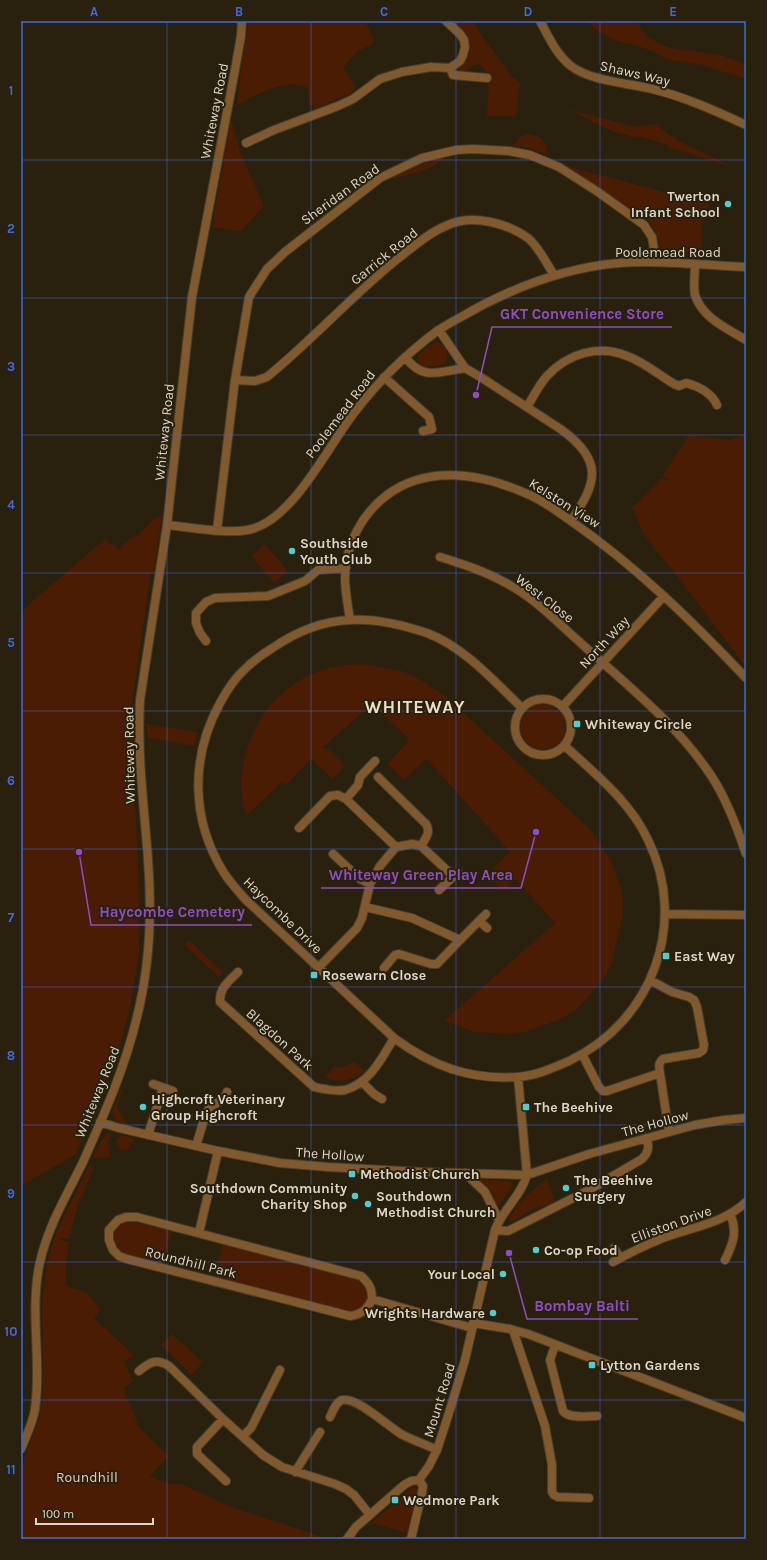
<svg xmlns="http://www.w3.org/2000/svg" width="767" height="1560" font-family="Karla,sans-serif">
<style>
.green{fill:#4a1c03}
.lines{fill:none;stroke-linecap:round;stroke-linejoin:round}
.minor-casing{stroke:#453e2b;stroke-width:10}
.minor{stroke:#80592f;stroke-width:8}
.grid{fill:none;stroke:#4369d5;stroke-width:1;stroke-opacity:0.55}
.poi-dot{fill:#52cdcf;stroke:#29210d;stroke-width:1.5}
.labels{text-anchor:middle;stroke-width:4;stroke-linejoin:round;paint-order:stroke}
.street-label{font-size:14px;fill:#dbd6c9;stroke:#29210d}
.poi-label{font-size:14px;font-weight:bold;fill:#dbd6c9;stroke:#29210d;text-anchor:start}
.park-label{font-size:14px;fill:#f2c7b3;stroke:#29210d}
.district-label{font-size:18px;font-weight:bold;letter-spacing:1px;fill:#eae0c6;stroke:#29210d}
.leader{fill:none;stroke:#8e4ec1;stroke-width:1.5}
.callout-dot{fill:#8e4ec1;stroke:#29210d;stroke-width:1.5}
.callout-label{font-size:15px;text-anchor:middle;font-weight:bold;fill:#8e4ec1;stroke:#29210d;stroke-width:4;stroke-linejoin:round;paint-order:stroke}
.neatline{fill:none;stroke:#4369d5;stroke-width:1.5}
.grid-label{font-size:13px;text-anchor:middle;font-weight:bold;fill:#4369d5}
</style>
<rect width="100%" height="100%" fill="#29210d"/>
<path class="green" d="M 249,21 L 365,21 L 375,42 L 357,52 L 343,67 L 356,88 L 350,93 L 314,109 L 312,104 L 309,105 L 308,88 C 285,77 257,95 237,105 L 241,69 Z
M 452,21 L 474,21 L 477,28 L 509,73 L 520,83 L 516,116 L 487,116 C 487,105 495,56 472,66 C 465,70 467,77 456,70 C 461,65 468,59 469,53 C 472,40 459,28 452,21 Z
M 586,21 L 637,21 C 654,55 688,48 719,55 C 728,57 737,61 746,64 L 746,79 L 702,65 L 666,59 L 655,52 L 635,45 L 617,41 L 599,32 Z
M 567,109 L 633,126 L 658,124 L 663,130 L 681,142 L 733,167 L 668,147 L 667,144 L 640,137 L 638,138 L 614,132 Z
M 231,119 L 240,151 L 264,206 L 241,231 L 212,227 Z
M 527,134 C 537,134 551,142 546,154 L 528,148 L 513,146 L 519,138 Z
M 447,156 C 430,172 406,176 384,180 L 425,161 Z
M 570,167 L 709,204 L 701,229 L 701,255 L 668,254 L 660,248 C 658,232 652,222 638,212 C 634,209 632,207 627,207 L 569,169 Z
M 433,343 C 433,343 438,343 439,343 C 447,345 451,358 444,363 C 439,367 428,366 422,366 C 411,357 425,349 433,343 Z
M 689,435 L 729,440 L 746,435 L 746,667 L 688,590 L 645,536 L 632,508 L 661,478 L 669,481 L 672,478 L 670,480 L 662,476 Z
M 162,516 L 154,573 L 151,572 L 131,710 L 133,711 L 135,718 L 131,731 L 136,755 L 131,762 L 136,815 L 139,890 L 139,954 L 130,1007 L 119,1049 L 76,1154 L 21,1186 L 21,613 L 34,600 L 105,539 L 119,549 L 126,542 L 143,531 L 155,517 Z
M 265,544 L 288,571 L 274,583 L 251,556 Z
M 362,664 L 402,671 L 414,676 L 444,695 L 591,830 L 611,860 L 622,892 L 623,913 L 612,963 L 607,973 L 586,1000 L 574,1011 L 559,1020 L 525,1032 L 510,1034 L 475,1032 L 444,1021 L 555,923 L 516,879 L 504,891 L 487,875 L 510,852 L 429,761 L 426,759 L 404,780 L 387,764 L 408,742 L 407,740 L 408,738 L 374,706 L 370,706 L 322,748 L 328,749 L 345,766 L 333,779 L 311,759 L 286,785 L 282,782 L 246,816 C 243,805 241,794 241,783 C 243,737 269,693 312,674 C 328,666 345,665 362,664 Z
M 539,704 L 550,705 L 563,714 L 566,736 C 533,774 498,719 539,704 Z
M 145,724 L 198,732 L 194,746 L 149,738 Z
M 189,940 L 223,972 L 219,977 L 184,945 Z
M 355,1062 L 365,1071 C 352,1081 340,1083 325,1078 L 334,1066 L 340,1068 Z
M 121,1089 L 123,1090 L 117,1107 L 128,1126 C 119,1124 114,1121 112,1112 Z
M 108,1133 L 111,1134 L 108,1144 L 111,1157 L 92,1158 L 101,1141 Z
M 122,1135 L 133,1138 L 134,1140 L 128,1149 L 122,1150 L 118,1145 L 117,1139 Z
M 90,1164 L 94,1167 L 77,1209 L 69,1239 L 61,1238 L 60,1240 L 69,1242 L 66,1263 L 66,1286 L 86,1292 L 101,1310 L 94,1318 L 134,1355 L 124,1361 L 133,1381 L 124,1388 L 139,1427 L 169,1456 L 150,1476 L 170,1484 L 181,1484 L 234,1508 L 329,1539 L 21,1539 L 21,1467 L 39,1418 L 42,1401 L 43,1382 L 42,1298 L 48,1260 L 55,1236 L 62,1220 Z
M 547,1178 L 555,1202 C 547,1206 537,1206 531,1210 C 524,1213 516,1222 509,1222 C 509,1209 537,1187 547,1178 Z
M 480,1179 L 509,1181 L 513,1184 L 513,1186 L 498,1206 L 496,1206 L 488,1189 L 479,1180 Z
M 124,1221 L 131,1221 L 172,1231 L 162,1265 L 124,1254 C 109,1244 107,1231 124,1221 Z
M 223,1243 L 358,1277 L 362,1281 L 368,1292 C 368,1306 360,1311 347,1312 L 214,1278 Z
M 172,1334 L 203,1362 L 192,1375 L 161,1345 Z
M 412,1488 L 416,1488 L 419,1491 L 408,1533 L 371,1523 Z"/>
<g class="lines">
<g class="minor-casing">
<path id="minor" d="M 540,21 C 549,37 556,54 571,66 C 590,81 628,83 652,89 C 685,97 716,111 746,125
M 450,68 L 453,75 L 487,78
M 246,143 L 274,130 L 338,106 L 353,99 L 380,79 L 402,72 L 431,67 L 450,68 L 460,61 L 463,55 L 465,47 L 464,40 L 460,34 L 446,21
M 695,264 C 695,274 693,287 695,295 C 702,318 728,329 746,340
M 439,330 L 465,368 L 482,378 L 562,430 C 604,461 597,483 571,521
M 405,357 C 423,381 438,372 465,368
M 384,377 L 429,417 L 432,429 L 423,431
M 235,380 L 255,381 L 267,377 C 312,340 351,297 395,261 C 412,248 428,233 448,225 C 473,214 507,223 528,238 C 538,246 547,264 554,275
M 527,407 C 533,397 539,385 547,376 C 567,354 598,344 627,356 C 644,362 659,375 674,384 L 679,386 L 686,383 C 698,386 712,393 717,405
M 167,525 C 190,527 233,536 255,528 C 295,515 329,445 354,413 C 379,380 405,355 437,331 C 445,326 453,321 461,317 C 509,289 563,268 619,263 C 661,260 704,265 746,267
M 217,530 L 235,380 L 249,297 L 267,269 L 285,252 L 380,178 L 422,158 L 456,150 L 473,149 L 509,151 L 530,155 L 559,167 L 598,192 L 644,225 L 652,237 L 656,262
M 440,557 C 466,565 490,573 513,587 C 539,602 560,625 583,645 C 628,686 678,725 712,777 C 727,800 737,827 746,854
M 350,620 C 348,606 345,591 345,578 C 345,545 362,514 387,495 C 428,464 482,474 525,493 C 541,499 557,511 571,521 C 636,566 692,621 746,678
M 206,641 L 200,633 L 196,623 L 196,613 L 206,602 L 215,598 L 268,596 L 305,581 L 318,570 L 346,568
M515 727a28 28 0 1 1 56 0a28 28 0 1 1-56 0Z
M 563,706 L 664,596
M 522,708 C 494,681 464,647 427,633 C 403,625 376,618 350,620 C 322,621 294,633 271,649 C 261,655 251,663 243,671 C 233,680 226,692 220,703 C 190,758 191,820 224,873 C 230,882 238,891 245,899 L 394,1038 C 432,1066 469,1080 517,1077 C 535,1076 553,1068 569,1061 C 652,1022 689,923 648,840 C 630,801 595,774 565,746
M 378,777 L 426,824 C 431,832 426,838 421,846
M 346,799 L 358,785 L 360,777 L 375,761
M 299,828 L 330,796 L 338,795 L 346,799 L 396,847
M 333,854 L 360,879 L 370,884
M 439,890 L 458,872
M 365,907 L 412,918 L 460,940 L 486,914
M 666,914 L 746,915
M 479,921 L 487,928
M 319,967 L 357,928 L 362,918 L 370,884 L 380,866 L 396,847 L 412,844 L 421,846 L 453,876
M 384,968 L 395,955 L 399,954 L 431,964 L 437,964 L 460,940
M 238,972 C 229,981 219,988 220,1002 L 314,1087 C 324,1089 335,1092 345,1090 C 370,1083 382,1058 394,1038
M 582,1054 L 599,1087 L 603,1091 L 607,1091 L 660,1073 C 659,1067 658,1063 663,1059 L 699,1053 L 703,1050 L 704,1045 L 697,1007 L 694,1000 L 689,997 L 672,992 L 650,980
M 660,1073 L 669,1132
M 362,1082 L 374,1094 L 382,1099
M 153,1084 L 173,1091
M 100,1122 L 119,1128 L 218,1151 L 280,1163 L 328,1167 L 422,1172 L 527,1175 L 589,1154 L 695,1125 L 724,1120 L 746,1118
M 148,1135 L 163,1088
M 196,1146 L 206,1113 L 210,1107 L 224,1099 L 227,1092
M 465,1173 L 485,1192 L 499,1220
M 495,1230 L 508,1231 L 589,1190 L 642,1159 C 649,1152 649,1147 647,1138
M 199,1233 L 218,1151
M 614,1248 L 620,1258
M 725,1260 C 733,1244 738,1231 730,1214
M 613,1262 C 629,1253 646,1245 663,1238 C 691,1227 723,1224 746,1202
M 372,1299 C 372,1288 369,1283 361,1276 L 137,1217 L 126,1217 L 118,1220 L 109,1230 L 109,1240 L 113,1250 L 119,1256 L 127,1259 L 350,1316 C 360,1315 368,1309 372,1299 L 472,1328
M 473,1323 L 510,1329 L 528,1334 L 746,1418
M 513,1330 L 545,1426 L 552,1465 L 552,1492 L 554,1495 L 558,1497 L 589,1498
M 555,1345 L 550,1360 L 563,1411 C 569,1419 587,1416 597,1416
M 139,1371 C 150,1362 156,1358 169,1366 L 223,1419 L 263,1455 L 282,1467 L 335,1484 L 346,1489 L 354,1495 L 370,1515
M 330,1417 C 333,1411 336,1402 342,1400 C 356,1396 389,1427 401,1434 C 412,1440 425,1444 437,1450
M 223,1419 L 197,1447 L 197,1454 L 226,1481
M 243,1436 L 251,1428 L 280,1370
M 21,1449 C 26,1436 33,1423 35,1409 C 42,1360 29,1310 40,1262 C 48,1226 67,1195 83,1162 C 104,1115 125,1068 137,1017 C 150,966 152,911 148,859 C 144,806 137,754 140,700 L 167,525 L 192,297 L 235,70 L 241,36 L 242,21
M 295,1472 L 320,1432
M 347,1539 L 356,1527 L 404,1485 L 411,1481 L 419,1480 L 429,1466 L 437,1450 L 449,1413 L 465,1360 L 495,1230 C 503,1209 521,1196 527,1175 L 518,1077
M 411,1539 L 422,1493 L 423,1486 L 419,1480"/>
</g>
<use href="#minor" class="minor"/>
</g>
<path class="grid" d="M 167,21 L 167,1539M 311,21 L 311,1539M 456,21 L 456,1539M 600,21 L 600,1539M 21,160 L 746,160M 21,298 L 746,298M 21,435 L 746,435M 21,573 L 746,573M 21,711 L 746,711M 21,849 L 746,849M 21,987 L 746,987M 21,1125 L 746,1125M 21,1262 L 746,1262M 21,1400 L 746,1400"/>
<g class="poi-dot">
<circle cx="728" cy="204" r="4"/>
<circle cx="292" cy="551" r="4"/>
<rect x="573" y="720" width="8" height="8" rx="2"/>
<rect x="662" y="952" width="8" height="8" rx="2"/>
<rect x="310" y="971" width="8" height="8" rx="2"/>
<circle cx="143" cy="1107" r="4"/>
<rect x="522" y="1103" width="8" height="8" rx="2"/>
<rect x="348" y="1170" width="8" height="8" rx="2"/>
<circle cx="566" cy="1188" r="4"/>
<circle cx="355" cy="1196" r="4"/>
<circle cx="368" cy="1204" r="4"/>
<circle cx="536" cy="1250" r="4"/>
<circle cx="503" cy="1274" r="4"/>
<circle cx="493" cy="1313" r="4"/>
<rect x="588" y="1361" width="8" height="8" rx="2"/>
<rect x="391" y="1496" width="8" height="8" rx="2"/>
</g>
<g class="labels">
<g class="street-label">
<text transform="translate(635 73) rotate(13)" y="5">Shaws Way</text>
<text transform="translate(214 111) rotate(-79)" y="5">Whiteway Road</text>
<text transform="translate(340 194) rotate(-36)" y="5">Sheridan Road</text>
<text x="668" y="257">Poolemead Road</text>
<text transform="translate(384 256) rotate(-39)" y="5">Garrick Road</text>
<text transform="translate(340 414) rotate(-53)" y="5">Poolemead Road</text>
<text transform="translate(164 432) rotate(-84)" y="5">Whiteway Road</text>
<text transform="translate(565 503) rotate(32)" y="5">Kelston View</text>
<text transform="translate(545 598) rotate(38)" y="5">West Close</text>
<text transform="translate(604 642) rotate(-47)" y="5">North Way</text>
<text transform="translate(129 755) rotate(-91)" y="5">Whiteway Road</text>
<text transform="translate(283 915) rotate(44)" y="5">Haycombe Drive</text>
<text transform="translate(280 1039) rotate(42)" y="5">Blagdon Park</text>
<text transform="translate(97 1092) rotate(-68)" y="5">Whiteway Road</text>
<text transform="translate(655 1123) rotate(-15)" y="5">The Hollow</text>
<text transform="translate(330 1154) rotate(4)" y="5">The Hollow</text>
<text transform="translate(671 1224) rotate(-20)" y="5">Elliston Drive</text>
<text transform="translate(191 1262) rotate(14)" y="5">Roundhill Park</text>
<text transform="translate(439 1400) rotate(-73)" y="5">Mount Road</text>
</g>
<g class="poi-label">
<text x="720" y="201" text-anchor="end">Twerton<tspan x="720" dy="16">Infant School</tspan></text>
<text x="300" y="548">Southside<tspan x="300" dy="16">Youth Club</tspan></text>
<text x="585" y="729">Whiteway Circle</text>
<text x="674" y="961">East Way</text>
<text x="322" y="980">Rosewarn Close</text>
<text x="151" y="1104">Highcroft Veterinary<tspan x="151" dy="16">Group Highcroft</tspan></text>
<text x="534" y="1112">The Beehive</text>
<text x="360" y="1179">Methodist Church</text>
<text x="574" y="1185">The Beehive<tspan x="574" dy="16">Surgery</tspan></text>
<text x="347" y="1193" text-anchor="end">Southdown Community<tspan x="347" dy="16">Charity Shop</tspan></text>
<text x="376" y="1201">Southdown<tspan x="376" dy="16">Methodist Church</tspan></text>
<text x="544" y="1255">Co-op Food</text>
<text x="495" y="1279" text-anchor="end">Your Local</text>
<text x="485" y="1318" text-anchor="end">Wrights Hardware</text>
<text x="600" y="1370">Lytton Gardens</text>
<text x="403" y="1505">Wedmore Park</text>
</g>
<g class="park-label">
<text x="87" y="1482">Roundhill</text>
</g>
<g class="district-label">
<text x="415" y="713">WHITEWAY</text>
</g>
</g>
<path class="leader" d="M476 395L492 327H672M536 832L521 888H321M79 852L91 925H252M509 1253L527 1319H638"/>
<g class="callout-dot">
<circle cx="476" cy="395" r="4"/>
<circle cx="536" cy="832" r="4"/>
<circle cx="79" cy="852" r="4"/>
<circle cx="509" cy="1253" r="4"/>
</g>
<g class="callout-label">
<text x="582" y="319">GKT Convenience Store</text>
<text x="421" y="880">Whiteway Green Play Area</text>
<text x="172" y="917">Haycombe Cemetery</text>
<text x="582" y="1311">Bombay Balti</text>
</g>
<rect width="767" height="1560" fill="none" stroke="#29210d" stroke-width="44"/>
<path d="M36 1518v6h117v-6" fill="none" stroke="#dbd6c9" stroke-width="2"/>
<text x="42" y="1518" font-size="12" fill="#dbd6c9" stroke="#29210d" stroke-width="3" paint-order="stroke">100 m</text>
<rect x="22" y="22" width="723" height="1516" class="neatline"/>
<g class="grid-label">
<text x="94" y="16">A</text>
<text x="239" y="16">B</text>
<text x="384" y="16">C</text>
<text x="528" y="16">D</text>
<text x="673" y="16">E</text>
<text x="11" y="95">1</text>
<text x="11" y="233">2</text>
<text x="11" y="371">3</text>
<text x="11" y="509">4</text>
<text x="11" y="647">5</text>
<text x="11" y="785">6</text>
<text x="11" y="922">7</text>
<text x="11" y="1060">8</text>
<text x="11" y="1198">9</text>
<text x="11" y="1336">10</text>
<text x="11" y="1474">11</text>
</g>
</svg>
